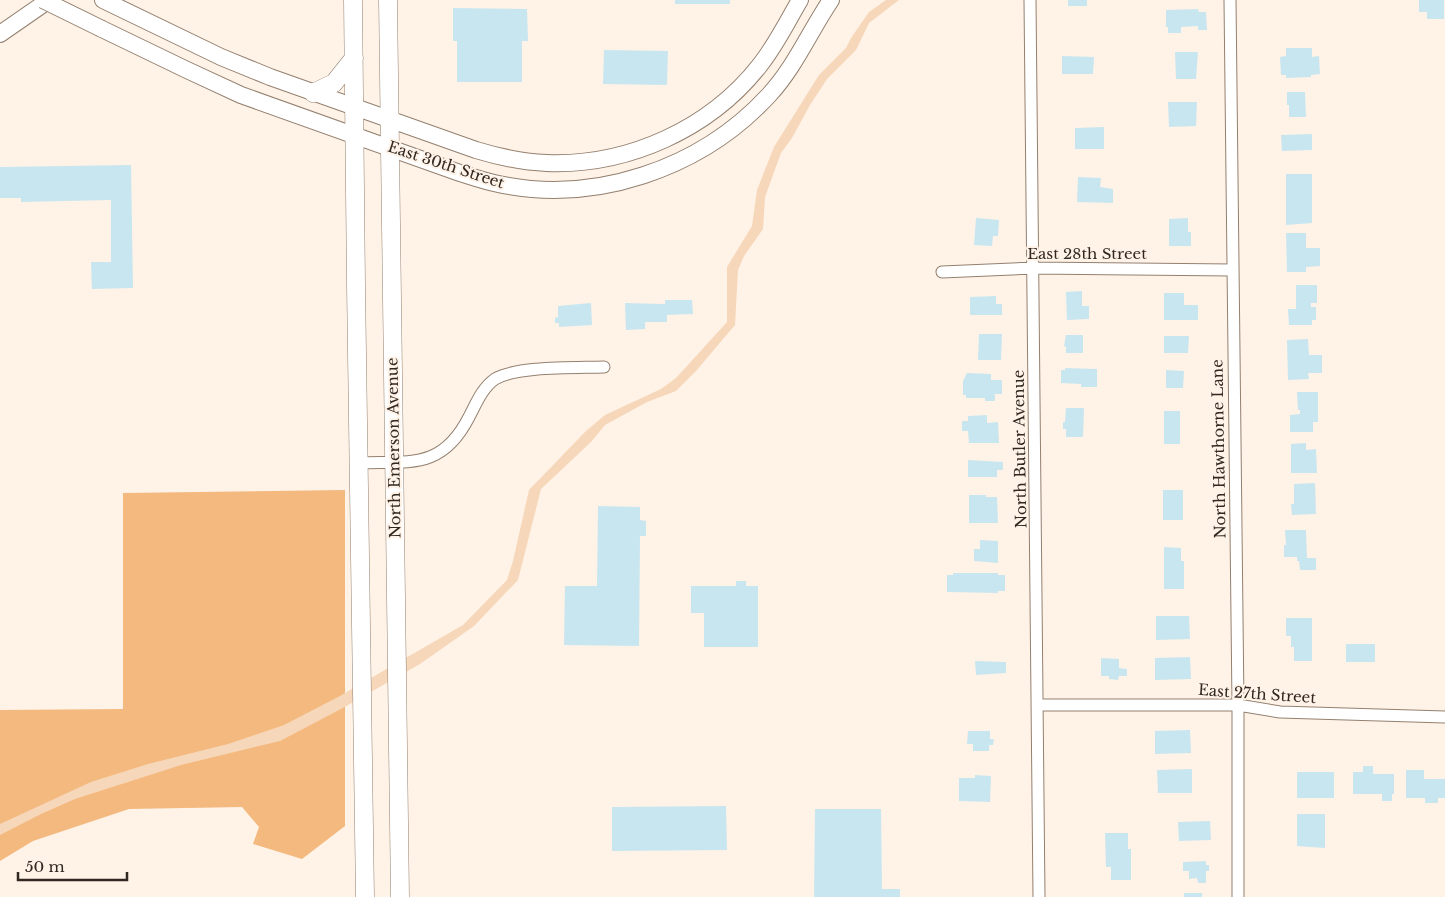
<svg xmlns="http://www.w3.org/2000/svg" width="1445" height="897" font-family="'Libre Baskerville',serif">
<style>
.green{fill:#f4b97e}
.water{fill:#f6d7ba}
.building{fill:#c8e6f0}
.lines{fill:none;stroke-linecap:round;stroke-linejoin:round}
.minor-casing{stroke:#93806f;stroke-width:13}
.secondary-casing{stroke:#93806f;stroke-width:18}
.primary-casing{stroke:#93806f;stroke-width:19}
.minor{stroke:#fff;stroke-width:11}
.secondary{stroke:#fff;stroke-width:16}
.primary{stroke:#fff;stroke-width:18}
.secondary-bridge-casing{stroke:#93806f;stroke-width:18;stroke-linecap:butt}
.secondary-bridge{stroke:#fff;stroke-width:16}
.labels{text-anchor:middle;stroke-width:4;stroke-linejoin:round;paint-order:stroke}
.street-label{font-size:15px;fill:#302821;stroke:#fff2e7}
</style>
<rect width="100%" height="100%" fill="#fff2e7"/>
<path class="green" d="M 345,490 L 345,826 L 302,859 L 253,844 L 259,827 L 242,807 L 129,809 L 33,841 L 0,861 L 0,710 L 123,709 L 123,493 Z"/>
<path class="water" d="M 886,0 L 899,0 L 869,23 L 856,50 L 827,79 L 810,105 L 792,138 L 781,153 L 765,197 L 763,229 L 744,256 L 738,270 L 735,325 L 696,371 L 676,391 L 647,402 L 605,425 L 591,442 L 541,489 L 518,580 L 474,626 L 420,664 L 341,709 L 280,741 L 181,765 L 75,799 L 41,814 L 0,835 L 0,824 L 91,782 L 148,764 L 228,744 L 284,725 L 338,697 L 463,625 L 507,580 L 513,561 L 529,490 L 586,431 L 605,415 L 661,389 L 676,378 L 727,322 L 727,267 L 752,226 L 757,190 L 774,147 L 819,75 L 846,48 L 851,38 L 869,12 Z"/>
<path class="building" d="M 675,0 L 730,0 L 730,4 L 675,4 Z
M 1068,0 L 1087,0 L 1087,6 L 1068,6 Z
M 1419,0 L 1444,0 L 1444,19 L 1427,19 L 1427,12 L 1419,12 Z
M 453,8 L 527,9 L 528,41 L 522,41 L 522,82 L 457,82 L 457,41 L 453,41 Z
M 1198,9 L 1199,12 L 1206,12 L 1207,30 L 1198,30 L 1198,26 L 1181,27 L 1181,33 L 1168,33 L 1168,27 L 1166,27 L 1166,10 Z
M 1286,48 L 1312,48 L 1312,57 L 1319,56 L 1320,74 L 1311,75 L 1311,77 L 1286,78 L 1286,75 L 1281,75 L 1280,57 L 1286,56 Z
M 604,50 L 668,51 L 667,85 L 603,84 Z
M 1175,52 L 1198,52 L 1196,79 L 1176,79 Z
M 1062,56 L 1094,57 L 1093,74 L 1062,74 Z
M 1287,92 L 1305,92 L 1306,117 L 1289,117 L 1289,105 L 1287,105 Z
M 1168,102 L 1197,102 L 1196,126 L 1169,127 Z
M 1104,127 L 1104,149 L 1075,149 L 1075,128 Z
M 1312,134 L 1312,150 L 1282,151 L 1281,135 Z
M 131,165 L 133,288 L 92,289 L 91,262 L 111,262 L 111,200 L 21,202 L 21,198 L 0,198 L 0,167 Z
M 1286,174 L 1312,174 L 1312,223 L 1286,225 Z
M 1078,177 L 1101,178 L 1100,187 L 1113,189 L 1113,203 L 1077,202 Z
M 976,218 L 999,220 L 998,236 L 993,236 L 992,246 L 974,245 Z
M 1188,218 L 1188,232 L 1191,232 L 1191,246 L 1169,246 L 1169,219 Z
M 1286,233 L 1306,233 L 1306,248 L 1320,248 L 1320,266 L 1306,267 L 1306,272 L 1287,272 Z
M 1296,285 L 1317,285 L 1317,303 L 1311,303 L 1311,307 L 1316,307 L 1316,320 L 1312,320 L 1312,325 L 1289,325 L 1288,309 L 1296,309 Z
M 1082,291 L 1082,306 L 1089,306 L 1089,319 L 1067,320 L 1066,292 Z
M 1164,293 L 1184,293 L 1184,305 L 1198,305 L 1198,320 L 1164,320 Z
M 996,296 L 996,304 L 1002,304 L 1002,315 L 970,315 L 970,297 Z
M 665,300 L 692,300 L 693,314 L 667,315 L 667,322 L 645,322 L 645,329 L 626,330 L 625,303 L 665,304 Z
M 591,303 L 592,325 L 559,327 L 559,323 L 555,323 L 555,318 L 558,317 L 558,306 Z
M 979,334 L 1002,334 L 1001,360 L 978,360 Z
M 1066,335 L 1083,335 L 1083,353 L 1066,353 L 1066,347 L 1064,346 Z
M 1164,336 L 1189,336 L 1188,353 L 1164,353 Z
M 1308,339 L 1309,355 L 1322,355 L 1322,373 L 1308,373 L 1309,379 L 1288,380 L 1287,340 Z
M 1065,368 L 1097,369 L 1097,387 L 1081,387 L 1081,384 L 1061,383 L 1061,370 L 1065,370 Z
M 1166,370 L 1184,371 L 1183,388 L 1166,388 Z
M 967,373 L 991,374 L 991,380 L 1002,380 L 1002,394 L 995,394 L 995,401 L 985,401 L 985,398 L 966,398 L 966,395 L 963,395 L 963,381 Z
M 1297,392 L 1318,392 L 1318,422 L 1313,422 L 1313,432 L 1290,432 L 1290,415 L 1300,414 L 1300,410 L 1298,410 Z
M 1066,408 L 1084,408 L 1083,437 L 1066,437 L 1066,429 L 1063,429 L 1063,422 L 1065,422 Z
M 1164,411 L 1180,411 L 1180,444 L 1164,444 Z
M 987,415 L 987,423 L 998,422 L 999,443 L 969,443 L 968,431 L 962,431 L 962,421 L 968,421 L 968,416 Z
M 1306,443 L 1306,450 L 1316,449 L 1317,473 L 1291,473 L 1291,444 Z
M 968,460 L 1003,462 L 1003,470 L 997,470 L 997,477 L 968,477 Z
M 1315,483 L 1316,514 L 1292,515 L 1291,504 L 1294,504 L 1294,484 Z
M 1163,490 L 1183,490 L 1183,520 L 1163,520 Z
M 969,495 L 986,495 L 986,497 L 997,497 L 998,523 L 969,523 Z
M 598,506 L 640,507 L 640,520 L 646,521 L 646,536 L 640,536 L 639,646 L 564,645 L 565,586 L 597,586 Z
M 1285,530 L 1306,530 L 1307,558 L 1316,558 L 1316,570 L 1300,570 L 1299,561 L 1297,561 L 1297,557 L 1284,557 L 1284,545 L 1286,545 Z
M 980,540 L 998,541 L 998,563 L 974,561 L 974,549 L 980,549 Z
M 1164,547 L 1181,548 L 1181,561 L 1184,561 L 1184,589 L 1164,589 Z
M 953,573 L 998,573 L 998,575 L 1005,575 L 1005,591 L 998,591 L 998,593 L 947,592 L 947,575 L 953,575 Z
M 736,581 L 746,581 L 746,586 L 758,586 L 758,647 L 704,647 L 704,613 L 691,613 L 691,586 L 736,586 Z
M 1156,616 L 1189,616 L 1190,639 L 1156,640 Z
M 1286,618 L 1312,618 L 1312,661 L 1294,661 L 1294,647 L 1291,647 L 1291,636 L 1286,636 Z
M 1346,644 L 1375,644 L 1375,662 L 1346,662 Z
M 1190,657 L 1191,679 L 1155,680 L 1155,658 Z
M 1101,658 L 1119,659 L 1119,668 L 1127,669 L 1127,676 L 1119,676 L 1118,680 L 1109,679 L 1109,676 L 1101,676 Z
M 975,661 L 1006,662 L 1006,673 L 976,675 Z
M 1190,730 L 1191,753 L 1155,754 L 1155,731 Z
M 968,731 L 990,731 L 990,739 L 994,739 L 993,745 L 989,745 L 989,751 L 973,751 L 973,744 L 967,744 Z
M 1363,766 L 1373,766 L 1373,774 L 1394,774 L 1394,794 L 1392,794 L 1392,801 L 1382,801 L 1382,794 L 1353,794 L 1353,772 L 1363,772 Z
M 1192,769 L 1192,793 L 1158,793 L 1157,770 Z
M 1406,770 L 1424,770 L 1424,779 L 1445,779 L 1445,798 L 1438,798 L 1438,803 L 1425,803 L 1425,798 L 1406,798 Z
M 1297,772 L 1334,772 L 1334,798 L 1297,798 Z
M 975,775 L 991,776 L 990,802 L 959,801 L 959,778 L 975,778 Z
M 726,806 L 727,850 L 612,851 L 612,807 Z
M 815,809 L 881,809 L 882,889 L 900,889 L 900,897 L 814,897 Z
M 1297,814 L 1325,814 L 1325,848 L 1297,846 Z
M 1210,821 L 1211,840 L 1179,841 L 1178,822 Z
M 1105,833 L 1128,833 L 1128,849 L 1131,849 L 1131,880 L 1111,880 L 1111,867 L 1106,867 Z
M 1206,861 L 1206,865 L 1209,865 L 1209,871 L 1206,871 L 1206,883 L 1198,883 L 1197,878 L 1189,879 L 1189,871 L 1183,871 L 1183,862 Z
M 1184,893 L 1202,893 L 1202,897 L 1184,897 Z"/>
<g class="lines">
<g class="minor-casing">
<path id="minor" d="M 1030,0 L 1039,897
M 1230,0 L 1238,705 L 1238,897
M 942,272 L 1033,268 L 1232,270
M 359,463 C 410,461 442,470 469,417 C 476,404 482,388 495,379 C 516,366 577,368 604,367
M 1037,705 L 1238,705 L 1280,712 L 1445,717"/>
</g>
<g class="secondary-casing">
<path id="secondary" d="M 103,0 L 221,57 L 270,77 L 476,150 C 499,157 523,162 547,163 C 628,166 710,129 760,65 C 776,45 787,22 800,0
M 102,29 L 187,70 L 241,95 L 457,172 C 469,176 481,180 494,183 C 593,206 701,169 769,95 C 795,67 810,31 831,0
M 0,34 L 49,0"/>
</g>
<g class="primary-casing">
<path id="primary" d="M 353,0 L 356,285 L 365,897
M 388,0 L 400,897
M 313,93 L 334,83 L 354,58"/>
</g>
<use href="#minor" class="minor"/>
<use href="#secondary" class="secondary"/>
<use href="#primary" class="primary"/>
<g class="secondary-bridge-casing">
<path id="secondary-bridge" d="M 43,0 L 102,29"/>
</g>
<use href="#secondary-bridge" class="secondary-bridge"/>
</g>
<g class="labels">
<g class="street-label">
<text transform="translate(446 165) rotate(18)" y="5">East 30th Street</text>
<text x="1087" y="259">East 28th Street</text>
<text transform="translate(394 448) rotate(-91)" y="5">North Emerson Avenue</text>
<text transform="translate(1020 449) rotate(-91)" y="5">North Butler Avenue</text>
<text transform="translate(1219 449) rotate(-91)" y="5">North Hawthorne Lane</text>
<text transform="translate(1257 694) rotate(4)" y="5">East 27th Street</text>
</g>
</g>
<path d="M18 872v8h109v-8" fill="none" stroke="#302821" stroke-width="2.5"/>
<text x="25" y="872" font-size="15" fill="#302821" stroke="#fff2e7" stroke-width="4" paint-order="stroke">50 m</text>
</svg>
